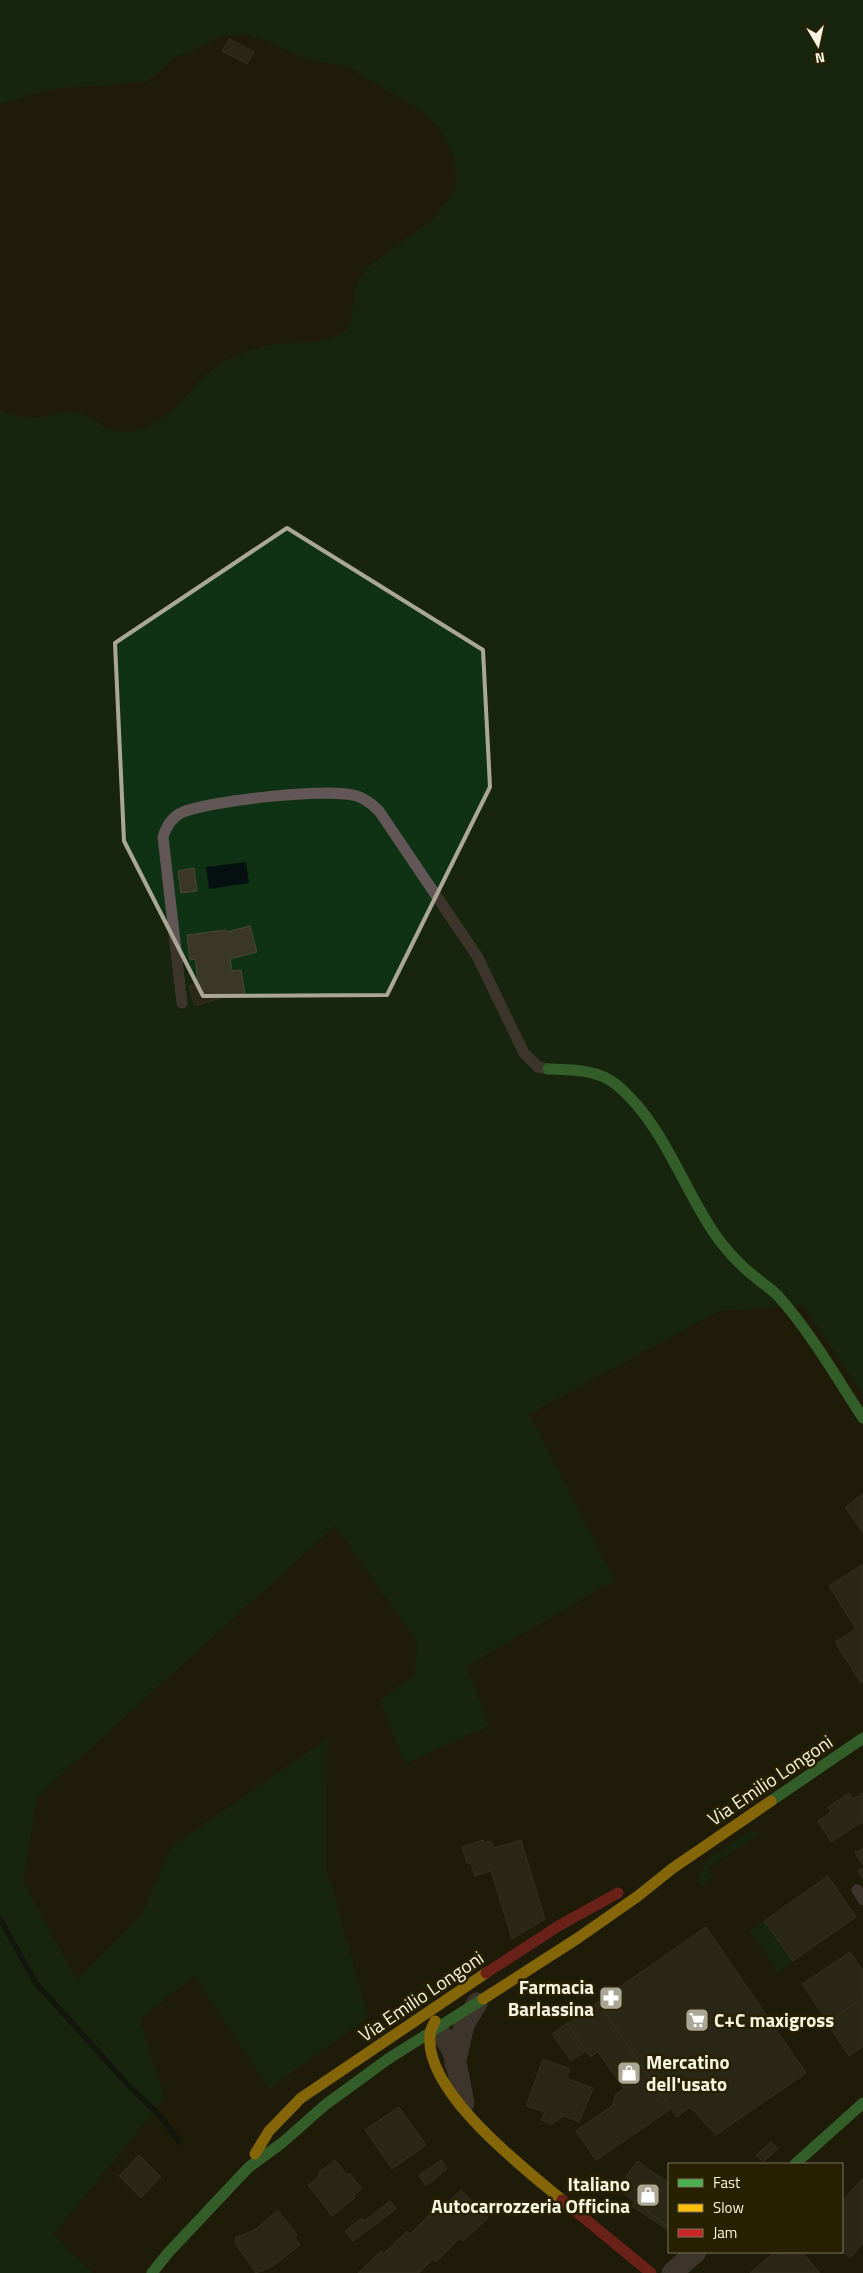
<svg xmlns="http://www.w3.org/2000/svg" width="863" height="2273" font-family="'Titillium Web',sans-serif">
<style>
.green{fill:#0f3214}
.water{fill:#061010}
.lines{fill:none;stroke-linecap:round;stroke-linejoin:round}
.stream{stroke:#061010;stroke-width:5.5}
.building{fill:#3a3726;stroke:#4b483a}
.lane{stroke:#625656;stroke-width:11}
.street{stroke:#625656;stroke-width:21}
.fast{stroke:#4caf50;stroke-width:11}
.slow{stroke:#ffc107;stroke-width:11}
.jam{stroke:#c62828;stroke-width:11}
.marked{fill:none;stroke:#aba796;stroke-width:4;stroke-linejoin:round}
.labels{text-anchor:middle;stroke-width:5;stroke-linejoin:round;paint-order:stroke}
.street-label{font-size:19px;fill:#f6f3e1;stroke:#272102}
.poi-label{font-size:19px;font-weight:bold;fill:#f6f3e1;stroke:#272102;text-anchor:end}
</style>
<rect width="100%" height="100%" fill="#1f1b0a"/>
<path class="green" d="M 0,0 L 863,0 L 863,1395 L 803,1305 L 719,1311 L 529,1414 L 615,1580 L 467,1666 L 489,1726 L 405,1764 L 380,1700 L 415,1675 L 417,1642 L 335,1526 L 37,1797 L 23,1882 L 77,1980 L 142,1914 L 171,1847 L 327,1739 L 326,1866 L 368,2017 L 269,2089 L 194,1976 L 140,2019 L 165,2098 L 54,2234 L 92,2273 L 0,2273 L 0,411 C 14,415 30,419 45,416 C 56,415 67,410 78,413 C 102,417 104,439 137,430 C 182,418 192,374 235,356 C 248,351 262,347 275,344 C 301,340 331,347 350,326 L 357,283 L 365,269 L 431,221 L 452,195 L 456,184 L 455,163 L 451,150 L 438,127 L 427,115 L 412,105 L 348,67 L 298,57 L 271,42 L 246,34 L 223,36 L 195,50 L 173,58 L 154,77 L 144,82 L 54,89 L 19,98 L 0,105 Z
M 751,1831 L 761,1833 L 707,1868 L 713,1878 L 701,1886 L 697,1881 L 708,1859 Z
M 764,1921 L 793,1961 L 778,1972 L 750,1931 Z"/>
<path class="water" d="M 246,862 L 249,883 L 209,889 L 206,867 Z"/>
<g class="lines">
<path class="stream" d="M 0,1919 L 36,1983 L 129,2086 L 162,2118 L 179,2142"/>
</g>
<path class="building" d="M 229,39 L 254,52 L 247,64 L 222,51 Z
M 194,868 L 197,891 L 181,893 L 178,871 Z
M 250,926 L 257,952 L 230,959 L 232,971 L 241,970 L 245,994 L 223,997 L 195,1006 L 189,986 L 196,984 L 195,979 L 198,979 L 195,959 L 190,960 L 187,935 L 226,930 L 227,932 Z
M 863,1494 L 863,1533 L 845,1507 Z
M 863,1564 L 863,1681 L 861,1683 L 835,1642 L 856,1629 L 829,1586 Z
M 849,1793 L 853,1799 L 862,1793 L 863,1795 L 863,1824 L 862,1822 L 831,1842 L 818,1821 L 831,1812 L 828,1807 Z
M 483,1840 L 484,1843 L 491,1841 L 494,1848 L 521,1840 L 545,1919 L 512,1939 L 491,1871 L 475,1876 L 471,1863 L 467,1863 L 462,1847 Z
M 863,1848 L 863,1865 L 855,1853 Z
M 863,1868 L 863,1879 L 858,1871 Z
M 828,1876 L 856,1917 L 793,1961 L 764,1921 Z
M 706,1927 L 806,2073 L 716,2135 L 690,2107 L 677,2117 L 598,2002 Z
M 850,1952 L 863,1971 L 863,1998 L 828,2022 L 802,1984 Z
M 863,1998 L 863,2046 L 849,2056 L 827,2023 Z
M 598,2002 L 671,2109 L 596,2160 L 576,2131 L 612,2106 L 616,2094 L 624,2089 L 598,2052 L 590,2057 L 567,2023 Z
M 567,2023 L 586,2051 L 571,2061 L 552,2034 Z
M 543,2059 L 570,2069 L 566,2078 L 593,2088 L 579,2122 L 564,2116 L 552,2124 L 541,2120 L 545,2112 L 526,2106 Z
M 399,2107 L 426,2145 L 392,2169 L 365,2130 Z
M 771,2142 L 778,2149 L 763,2162 L 756,2155 Z
M 139,2155 L 161,2177 L 141,2198 L 119,2176 Z
M 335,2160 L 347,2175 L 349,2173 L 362,2189 L 353,2196 L 355,2198 L 332,2216 L 308,2185 L 320,2176 L 318,2173 Z
M 441,2160 L 447,2169 L 426,2186 L 419,2175 Z
M 637,2161 L 669,2183 L 669,2227 L 618,2189 Z
M 863,2178 L 863,2243 L 850,2258 L 842,2250 L 842,2201 Z
M 461,2190 L 488,2218 L 463,2241 L 460,2238 L 436,2262 L 433,2259 L 419,2273 L 358,2273 L 381,2251 L 383,2254 L 407,2231 L 410,2234 L 434,2210 L 437,2213 Z
M 390,2201 L 396,2209 L 353,2241 L 345,2231 L 362,2218 L 364,2221 Z
M 634,2201 L 669,2227 L 669,2231 L 632,2206 Z
M 278,2210 L 297,2235 L 294,2237 L 300,2245 L 273,2266 L 256,2273 L 234,2242 L 237,2241 L 235,2238 L 256,2229 Z
M 779,2252 L 802,2252 L 820,2273 L 750,2273 L 773,2253 L 777,2254 Z"/>
<g class="lines">
<path class="lane" d="M 182,1003 L 163,837 C 166,827 171,818 181,813 C 206,801 330,787 357,796 C 366,799 372,804 379,811 L 477,956 L 524,1053 L 538,1067 L 548,1069
M 857,1890 L 863,1900"/>
<path class="street" d="M 436,2030 C 458,2045 458,2079 464,2103
M 455,2064 L 464,2025 L 477,2003
M 672,2273 L 696,2252"/>
<path class="fast" d="M 548,1069 C 572,1070 598,1069 617,1085 C 663,1124 681,1184 714,1233 C 725,1249 740,1265 755,1277 C 763,1284 772,1289 779,1297 C 811,1333 836,1377 863,1418
M 771,1801 L 863,1738
M 795,2164 L 863,2103
M 152,2273 L 168,2253 L 249,2167 L 282,2143 L 325,2105 L 388,2059 L 483,1999"/>
<path class="slow" d="M 483,1999 L 578,1938 L 638,1896 L 673,1868 L 771,1801
M 435,2021 C 433,2025 430,2031 430,2035 C 424,2092 524,2168 562,2200
M 255,2154 L 269,2131 L 301,2098 L 486,1973"/>
<path class="jam" d="M 486,1973 L 560,1925 L 618,1893
M 562,2200 L 651,2273"/>
</g>
<path d="M0 0H863V2273H0ZM 287,528 L 483,650 L 490,787 L 387,995 L 203,996 L 124,841 L 115,643 Z" fill="#1f1b0a" fill-opacity=".55" fill-rule="evenodd"/>
<path class="marked" d="M 287,528 L 483,650 L 490,787 L 387,995 L 203,996 L 124,841 L 115,643 Z"/>
<defs>
<g id="pharmacy-square" transform="scale(1.25)"><rect x="-9" y="-9" width="18" height="18" rx="4" fill="#aba796" stroke="#272102"/><path d="M-2-6h4v4h4v4h-4v4h-4v-4h-4v-4h4Z" fill="#fff"/></g>
<g id="supermarket-square" transform="scale(1.25)"><rect x="-9" y="-9" width="18" height="18" rx="4" fill="#aba796" stroke="#272102"/><path d="M-6-5.5h2.5l.6 2H6L4.5 2H-2.5L-4.4-4H-6ZM-1.5 3.2a1.3 1.3 0 1 0 .1 0ZM3 3.2a1.3 1.3 0 1 0 .1 0Z" fill="#fff"/></g>
<g id="shop-square" transform="scale(1.25)"><rect x="-9" y="-9" width="18" height="18" rx="4" fill="#aba796" stroke="#272102"/><path d="M-5-2.5h2.3a2.7 3.5 0 0 1 5.4 0H5L5.5 6h-11ZM-1.5-2.5h3a1.5 2.3 0 0 0-3 0Z" fill="#fff"/></g>
</defs>
<g fill-rule="evenodd">
<use href="#pharmacy-square" x="611" y="1998"/>
<use href="#supermarket-square" x="697" y="2020"/>
<use href="#shop-square" x="629" y="2073"/>
<use href="#shop-square" x="648" y="2195"/>
</g>
<g class="labels">
<g class="street-label">
<text transform="translate(770 1780) rotate(-34)" y="7">Via Emilio Longoni</text>
<text transform="translate(421 1996) rotate(-34)" y="7">Via Emilio Longoni</text>
</g>
<g class="poi-label">
<text x="594" y="1994">Farmacia<tspan x="594" dy="22">Barlassina</tspan></text>
<text x="714" y="2027" text-anchor="start">C+C maxigross</text>
<text x="646" y="2069" text-anchor="start">Mercatino<tspan x="646" dy="22">dell'usato</tspan></text>
<text x="630" y="2191">Italiano<tspan x="630" dy="22">Autocarrozzeria Officina</tspan></text>
</g>
</g>
<rect x="668" y="2163" width="175" height="90" fill="#272102" stroke="#7a755b"/>
<rect x="678" y="2179" width="25" height="8" fill="#4caf50" stroke="#7a755b"/>
<text x="713" y="2188" font-size="15" fill="#f6f3e1">Fast</text>
<rect x="678" y="2204" width="25" height="8" fill="#ffc107" stroke="#7a755b"/>
<text x="713" y="2213" font-size="15" fill="#f6f3e1">Slow</text>
<rect x="678" y="2229" width="25" height="8" fill="#c62828" stroke="#7a755b"/>
<text x="713" y="2238" font-size="15" fill="#f6f3e1">Jam</text>
<g transform="translate(818 45) rotate(171)" stroke="#272102" stroke-width="4" paint-order="stroke">
<path d="M0-4L9 19L0 12L-9 19Z" fill="#f6f3e1"/>
<text y="-8" font-size="14" font-weight="bold" text-anchor="middle" fill="#f6f3e1">N</text>
</g>
</svg>
